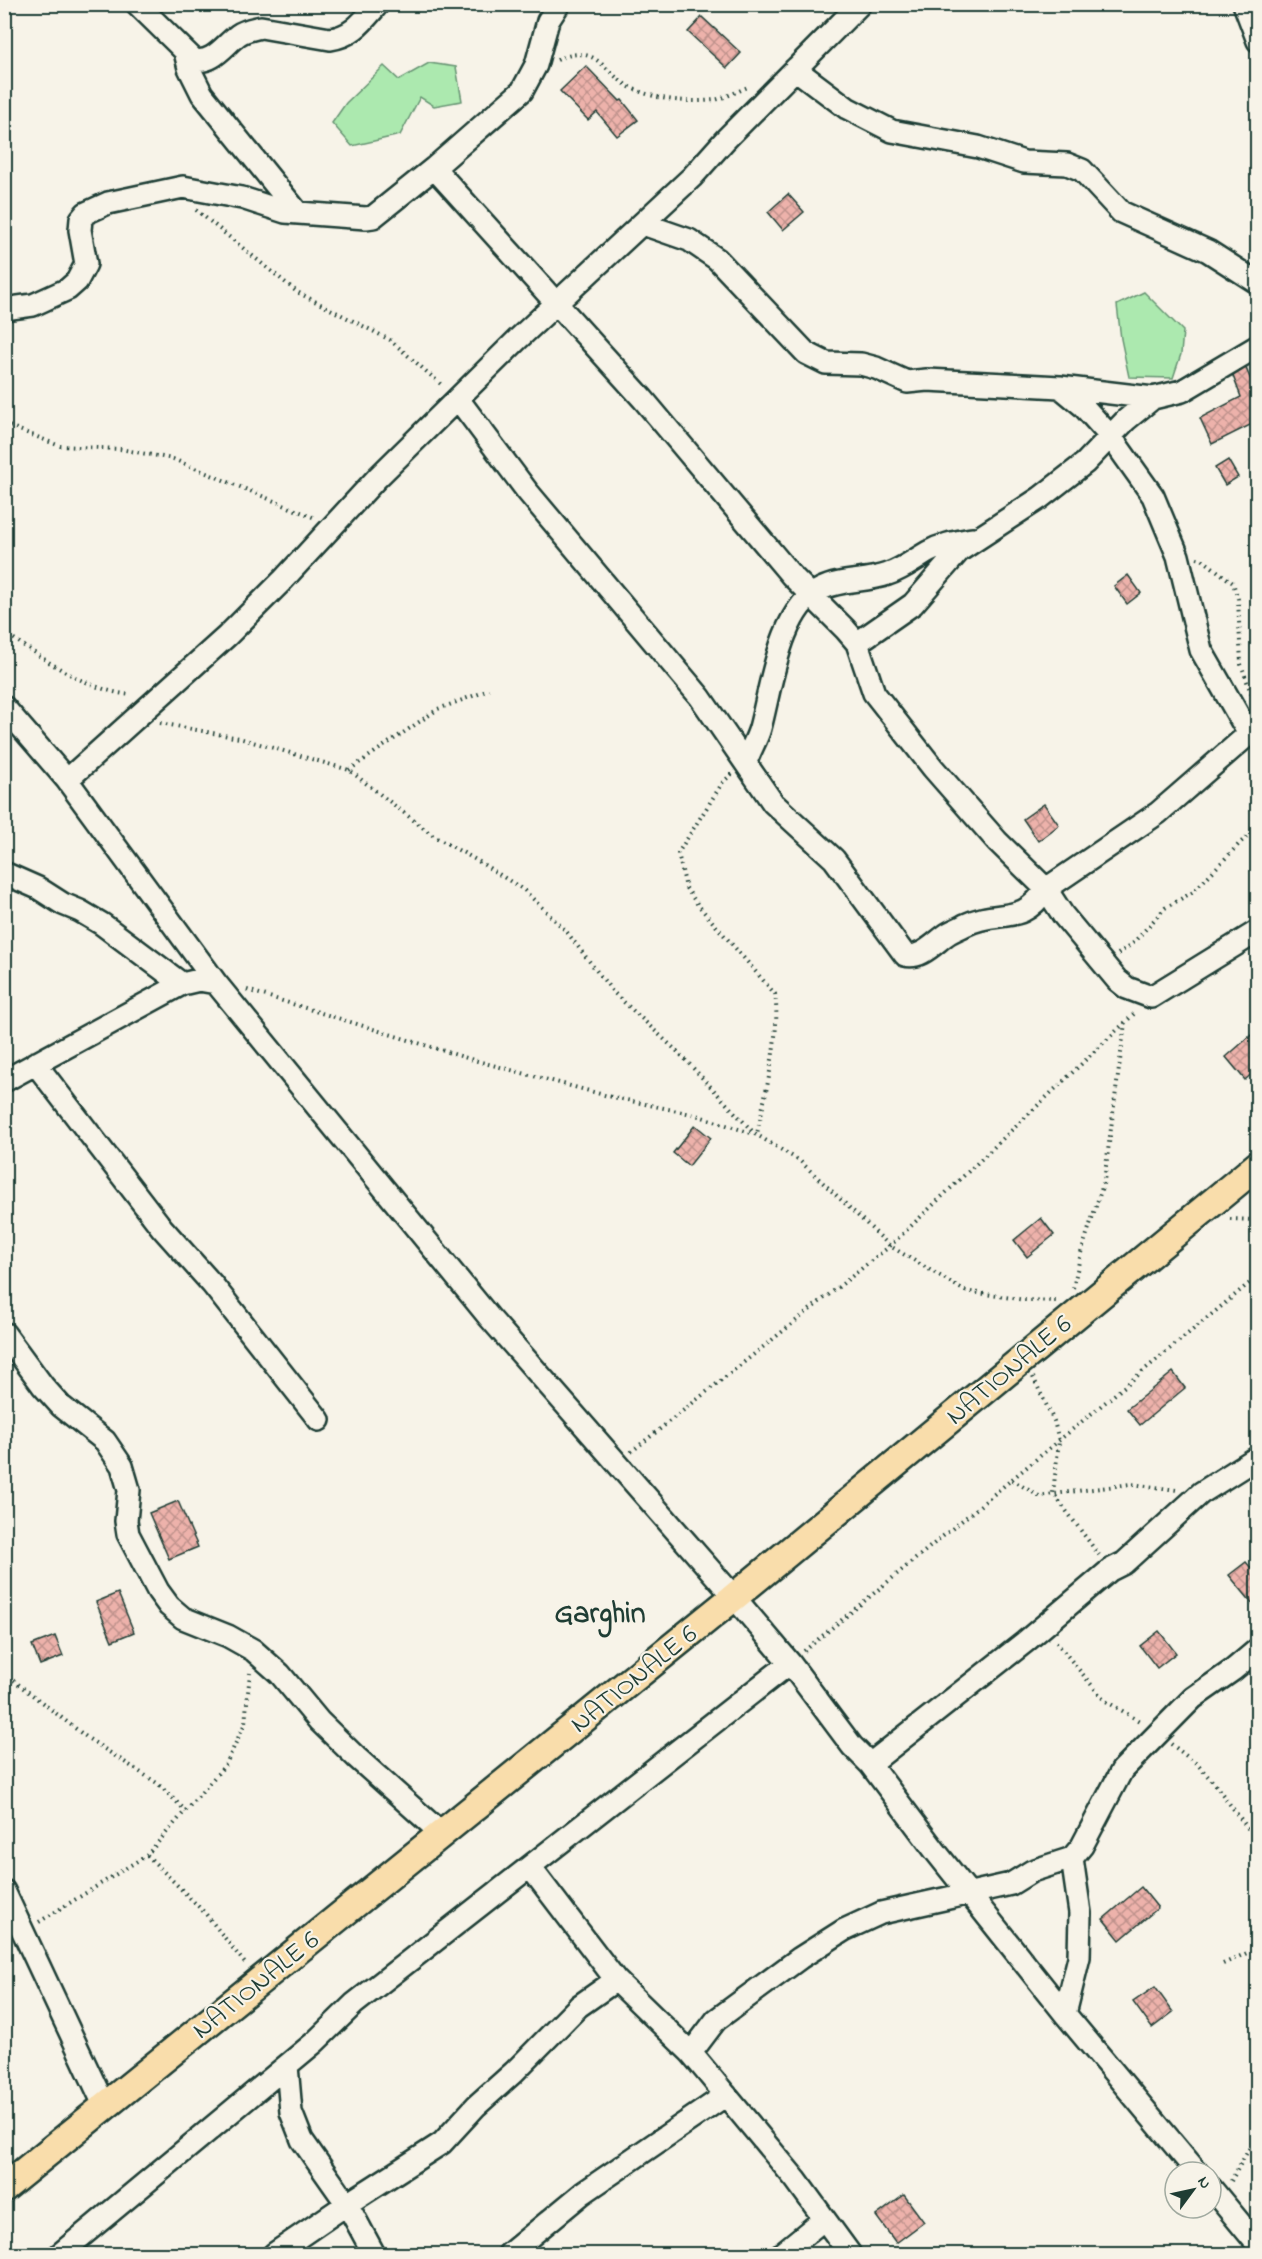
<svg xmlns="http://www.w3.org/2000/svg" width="1262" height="2259" font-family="'Indie Flower',sans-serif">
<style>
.grass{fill:#ace9af;stroke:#669372;stroke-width:1.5}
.building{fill:url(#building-cross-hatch);stroke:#1f3d34;stroke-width:1.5}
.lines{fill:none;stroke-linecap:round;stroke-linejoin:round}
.minor-casing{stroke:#1f3d34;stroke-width:26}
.major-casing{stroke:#1f3d34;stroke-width:32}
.path{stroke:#1f3d34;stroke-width:4;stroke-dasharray:1.5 4.5;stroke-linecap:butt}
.minor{stroke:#f7f3e8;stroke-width:21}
.major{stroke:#f9ddab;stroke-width:27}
.labels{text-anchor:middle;stroke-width:4.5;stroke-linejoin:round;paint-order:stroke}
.street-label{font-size:27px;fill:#1f3d34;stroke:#f7f3e8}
.quarter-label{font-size:30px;font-weight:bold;fill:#1f3d34;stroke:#f7f3e8}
</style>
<defs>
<pattern id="building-cross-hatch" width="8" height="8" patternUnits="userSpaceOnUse" patternTransform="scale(1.5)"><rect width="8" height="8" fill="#edb2ab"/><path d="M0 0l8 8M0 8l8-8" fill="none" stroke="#bf928c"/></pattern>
</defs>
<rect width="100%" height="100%" fill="#f7f3e8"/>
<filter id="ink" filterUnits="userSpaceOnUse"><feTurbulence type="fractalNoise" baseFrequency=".0167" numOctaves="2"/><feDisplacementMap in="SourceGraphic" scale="12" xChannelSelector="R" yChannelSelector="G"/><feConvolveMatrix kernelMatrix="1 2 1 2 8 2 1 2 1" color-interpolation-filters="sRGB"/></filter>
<g filter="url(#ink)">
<path class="grass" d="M 429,63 L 456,67 L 462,101 L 434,106 L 420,97 L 400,135 L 352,146 L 332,123 L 346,103 L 384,66 L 399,80 Z
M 1144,292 L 1183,331 L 1181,354 L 1173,378 L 1129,377 L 1121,339 L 1117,305 Z"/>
<path class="building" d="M 702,17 L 741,53 L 727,68 L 688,32 Z
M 586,66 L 620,101 L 622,100 L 638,120 L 617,136 L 597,112 L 588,120 L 560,91 Z
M 788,194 L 804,212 L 783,230 L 768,212 Z
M 1246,368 L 1255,390 L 1257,389 L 1257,436 L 1252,424 L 1212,444 L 1200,418 L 1241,397 L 1233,376 Z
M 1228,460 L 1238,477 L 1225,485 L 1215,468 Z
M 1128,575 L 1141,593 L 1127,604 L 1114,586 Z
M 1044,804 L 1059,825 L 1038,841 L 1023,819 Z
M 1257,1030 L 1257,1069 L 1245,1080 L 1226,1057 Z
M 695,1125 L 711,1138 L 689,1166 L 673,1153 Z
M 1041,1218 L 1054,1235 L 1027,1257 L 1014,1240 Z
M 1173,1372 L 1185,1388 L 1140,1425 L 1127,1409 Z
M 178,1501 L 198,1547 L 169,1559 L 149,1513 Z
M 1246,1562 L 1257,1575 L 1257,1609 L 1229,1575 Z
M 118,1593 L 134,1632 L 112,1641 L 96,1602 Z
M 1159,1631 L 1176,1653 L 1157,1668 L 1140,1646 Z
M 55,1636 L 63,1656 L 40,1665 L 32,1645 Z
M 1141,1887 L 1158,1908 L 1120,1940 L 1103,1919 Z
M 1155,1987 L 1173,2012 L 1152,2028 L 1133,2002 Z
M 904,2195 L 924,2222 L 896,2243 L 876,2216 Z"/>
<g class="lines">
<g class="minor-casing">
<path id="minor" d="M 137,4 L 194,60 C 213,64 224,45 238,35 C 245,30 253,29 261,27 L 330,39 C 353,36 363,21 378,4
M 1244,4 L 1258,41
M 185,52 L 189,68 L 202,94 L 298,213
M 795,69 L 847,108 L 892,131 L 978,147 L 1024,162 L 1067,164 L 1082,170 L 1121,212 L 1208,251 L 1258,283
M 434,168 L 643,399 L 791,575 L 845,629 L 857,643 L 874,693 L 933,768 L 997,841 L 1046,889 L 1063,915 L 1117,980 L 1127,988 L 1151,997 L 1258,931
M 643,224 L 689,240 L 717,259 L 806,353 L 826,363 L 861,364 L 876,368 L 907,382 L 927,380 L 1006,384 L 1060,387 L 1153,398
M 4,309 L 33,305 L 68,289 L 77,281 L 86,264 L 80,230 L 81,219 L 86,213 L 108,203 L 183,187 L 242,198 L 285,212 L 366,218 L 373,217 L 434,168 L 522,91 L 536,65 L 548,21 L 559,4
M 1060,387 L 1083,406 L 1111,437 L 1153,496 L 1178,556 L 1201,650 L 1249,734
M 458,399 L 527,491 L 700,697 L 773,803 L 834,859 L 905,955 C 921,960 936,941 949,933 C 954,930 960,928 965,925 C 999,908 1021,927 1046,889 L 1158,813 L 1249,734 L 1258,729
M 857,643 L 913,604 L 959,551 L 1040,498 L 1085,463 L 1126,420 L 1153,398 L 1182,391 L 1258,346
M 4,707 L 67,780 L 216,983 L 489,1317 L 734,1597 L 790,1663 L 852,1746 L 870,1764 L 936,1852 L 1065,2014 L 1197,2172
M 746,762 C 750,750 757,739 760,728 C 771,688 780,608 821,589 C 841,579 866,582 888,574 C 903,569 914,560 928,552 C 942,544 956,542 972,539
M 67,780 L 227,636 L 282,581 L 377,478 L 518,339 L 692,177 L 726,139 L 860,4
M 4,873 L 38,888 L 63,904 L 80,911 L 102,924 L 182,984
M 35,1063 L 162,1228 L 212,1284 L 319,1420
M 4,1081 L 182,984 L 199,980 L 216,983
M 4,1333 L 43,1386 L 61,1406 L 105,1441 L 122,1466 L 129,1490 L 126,1521 L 128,1534 L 158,1591 L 169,1606 L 183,1618 L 228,1636 L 253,1650 L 280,1674 L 319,1721 L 356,1757 L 442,1834
M 870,1764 L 1025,1642 L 1110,1570 L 1124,1563 L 1201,1493 L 1258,1457
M 530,1867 L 616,1980
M 4,1891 L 105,2107
M 1065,2014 L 1079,1957 L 1080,1913 L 1072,1858
M 691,2053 L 796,2180 L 850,2254
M 287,2066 L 291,2112 L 302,2140 L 347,2204 L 374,2254
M 1211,2188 L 1258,2245
M 60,2254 L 315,2042 L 354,2004 L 790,1663
M 274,2254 L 347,2204 L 442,2143 L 476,2106 L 514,2072 L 579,2006 L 616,1980 L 691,2053 L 716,2020 L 800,1958 L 844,1930 L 881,1913 L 1011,1884 L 1032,1871 L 1072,1858 L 1082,1846 L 1122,1770 L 1193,1698 L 1233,1670 L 1258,1649
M 509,2254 L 583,2193 L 726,2095
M 781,2254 L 824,2219"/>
</g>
<g class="major-casing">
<path id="major" d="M 4,2188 L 734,1597 L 1258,1165"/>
</g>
<path class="path" d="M 557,60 C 599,40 604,77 636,90 C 659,100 689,103 714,100 C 725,98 738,91 748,87
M 196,210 L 297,292 L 390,340 L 443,386
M 4,424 L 60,446 L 120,449 L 173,459 L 315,518
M 1197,558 L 1202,559 L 1233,583 L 1238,599 L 1241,664 L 1251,693
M 4,632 C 42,658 85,690 131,695
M 160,723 L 239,738 L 349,770 L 435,837 L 478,861 L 524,890 L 566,931 L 613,992 L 679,1053 L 756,1135
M 349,770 L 438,709 L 489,690
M 732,774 L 723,782 L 678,853 L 686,888 L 698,905 L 775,994 C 781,1033 765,1095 757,1134
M 1118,954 L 1133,943 L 1165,908 L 1193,892 L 1241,842 L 1258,828
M 247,990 L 470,1059 L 608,1096 L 696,1115 L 757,1135 L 800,1161 L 890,1246 L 965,1291 L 1025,1300 L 1057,1301
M 1230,1219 L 1258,1220
M 1073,1288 L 1081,1253 L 1104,1181 L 1125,1023
M 1033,1377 L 1054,1421 L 1059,1441 L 1053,1493 L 1099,1555
M 631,1452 L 890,1246 L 1136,1012
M 1012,1480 L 1039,1496 L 1131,1484 L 1177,1490
M 1056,1642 L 1104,1700 L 1141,1722
M 804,1651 L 1258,1276
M 4,1673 L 89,1739 L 157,1783 L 186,1811
M 1171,1744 L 1198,1765 L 1214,1783 L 1258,1842
M 147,1855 L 205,1913 L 247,1966
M 39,1922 L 147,1855 L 226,1764 L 245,1723 L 250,1673
M 1223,1964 L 1258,1948
M 1231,2181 L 1258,2133"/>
<use href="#minor" class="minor"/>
<use href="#major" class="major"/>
</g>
</g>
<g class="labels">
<g class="street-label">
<text transform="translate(1008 1369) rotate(-40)" y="9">NATIONALE 6</text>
<text transform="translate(633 1678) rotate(-39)" y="9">NATIONALE 6</text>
<text transform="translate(255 1984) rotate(-39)" y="9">NATIONALE 6</text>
</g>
<g class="quarter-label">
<text x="600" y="1622">Garghin</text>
</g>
</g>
<rect width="1262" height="2259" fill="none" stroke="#f7f3e8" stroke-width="24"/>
<rect x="12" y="12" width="1238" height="2235" fill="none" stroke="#1f3d34" stroke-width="2" filter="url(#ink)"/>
<g transform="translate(1193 2190) rotate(57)"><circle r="28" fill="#f7f3e8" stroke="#a1aaa0" stroke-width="1.5"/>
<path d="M0-4.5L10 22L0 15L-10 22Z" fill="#1f3d34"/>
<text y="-9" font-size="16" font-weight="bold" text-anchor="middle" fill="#1f3d34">N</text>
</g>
</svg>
